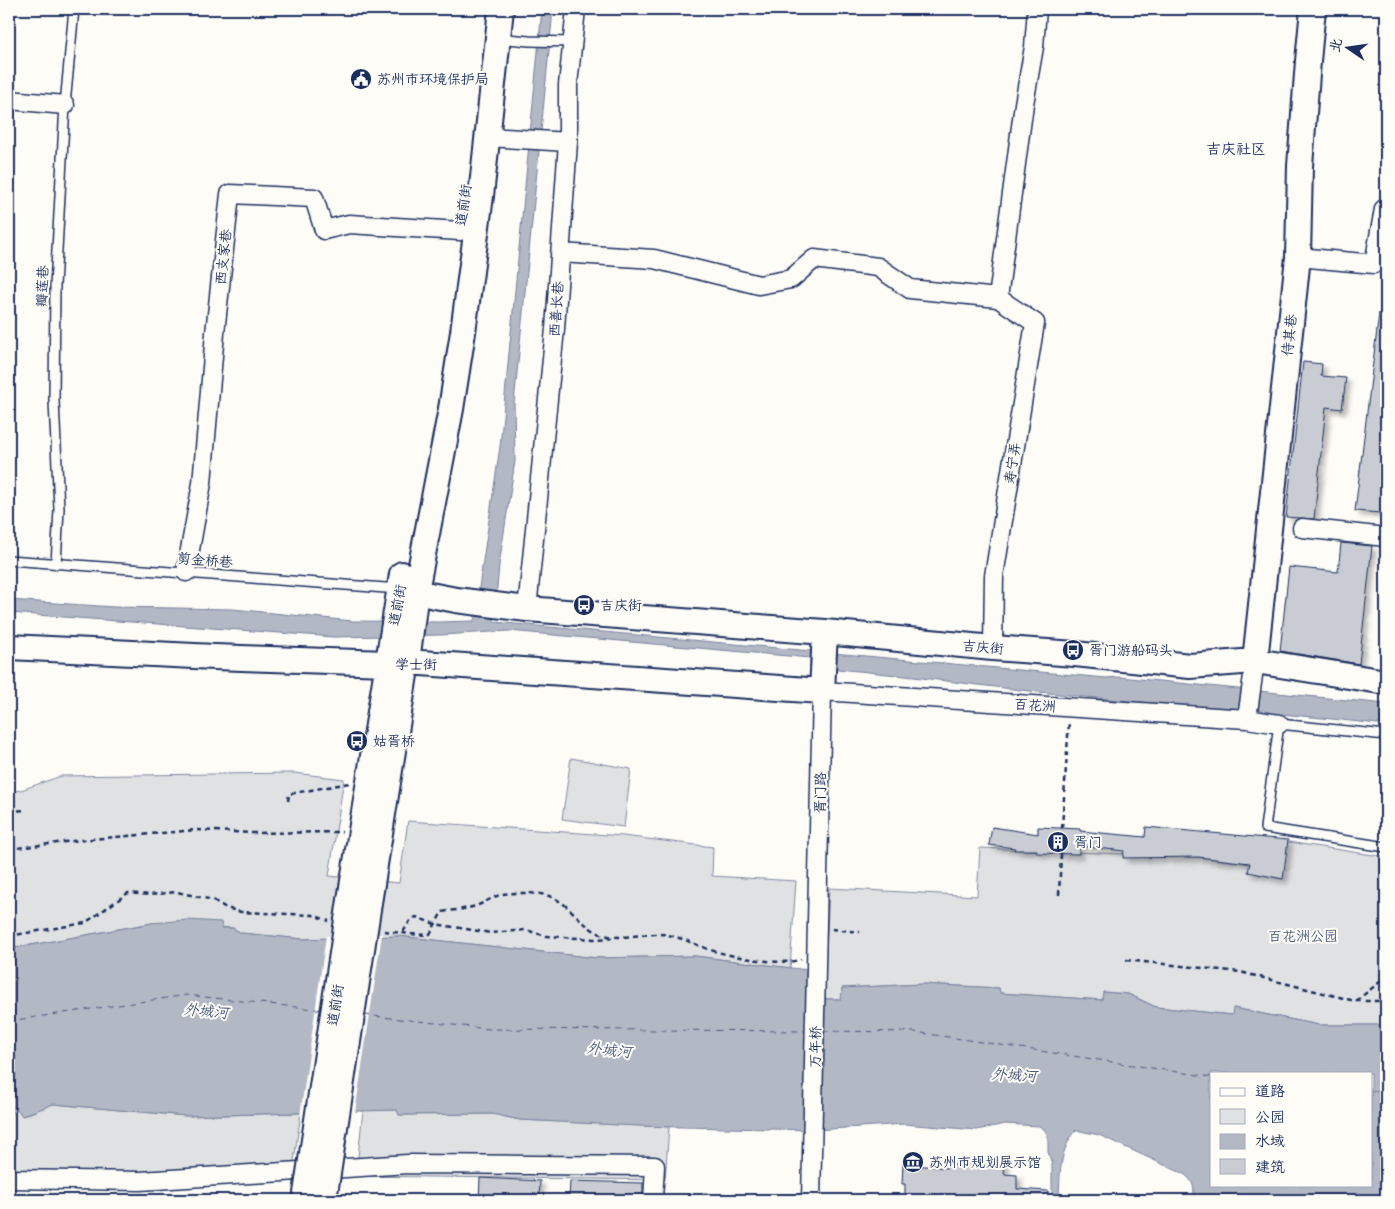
<svg xmlns="http://www.w3.org/2000/svg" width="1395" height="1209" font-family="'Patrick Hand','LXGW WenKai TC',sans-serif">
<style>
.green{fill:#e0e1e3;stroke:#7e88a0}
.water{fill:#b3b8c5;stroke:#76819c;fill-rule:evenodd}
.pier{fill:#fdfcf7}
.lines{fill:none;stroke-linecap:round;stroke-linejoin:round}
.ferry{stroke:#49587d;stroke-width:1;stroke-dasharray:6 5;stroke-linecap:butt}
.building{fill:#c9ccd3;stroke:#1b2f5e;filter:url(#shadow)}
.lane-casing{stroke:#1b2f5e;stroke-width:12}
.street-casing{stroke:#1b2f5e;stroke-width:21}
.secondary-casing{stroke:#1b2f5e;stroke-width:28}
.path{stroke:#1b2f5e;stroke-width:2.5;stroke-dasharray:5 4;stroke-linecap:butt}
.lane{stroke:#fdfcf7;stroke-width:9}
.street{stroke:#fdfcf7;stroke-width:18}
.secondary{stroke:#fdfcf7;stroke-width:24}
.secondary-bridge-casing{stroke:#1b2f5e;stroke-width:28;stroke-linecap:butt}
.secondary-bridge{stroke:#fdfcf7;stroke-width:24}
.labels{text-anchor:middle;stroke-width:4;stroke-linejoin:round;paint-order:stroke}
.poi-label{font-size:14px;fill:#1b2f5e;stroke:#fdfcf7;text-anchor:start}
.street-label{font-size:14px;fill:#1b2f5e;stroke:#fdfcf7}
.park-label{font-size:14px;fill:#4c5c7f;stroke:#fdfcf7}
.neighbourhood-label{font-size:15px;fill:#1b2f5e;stroke:#fdfcf7}
.water-label{font-size:15px;font-style:italic;fill:#49587d;stroke:#fdfcf7}
</style>
<defs>
<filter id="shadow"><feDropShadow dx="4.5" dy="4.5" stdDeviation="2.5" flood-color="#0004"/></filter>
</defs>
<rect width="100%" height="100%" fill="#fdfcf7"/>
<filter id="ink" filterUnits="userSpaceOnUse"><feTurbulence type="fractalNoise" baseFrequency=".02" numOctaves="2"/><feDisplacementMap in="SourceGraphic" scale="10" xChannelSelector="R" yChannelSelector="G"/><feConvolveMatrix kernelMatrix="1 2 1 2 8 2 1 2 1" color-interpolation-filters="sRGB"/></filter>
<g filter="url(#ink)">
<path class="green" d="M 571,758 L 631,769 L 624,827 L 562,819 Z
M 294,773 L 344,779 L 329,876 L 399,883 L 408,821 L 623,836 L 713,847 L 712,876 L 796,881 L 790,968 L 695,956 L 597,958 L 398,936 L 303,939 L 241,933 L 233,928 L 152,923 L 9,949 L 9,792 L 21,790 L 61,776 Z
M 1262,838 L 1386,857 L 1386,1025 L 1319,1025 L 1234,1008 L 1232,1015 L 1156,1007 L 1128,994 L 1104,992 L 1102,1000 L 1000,993 L 999,988 L 922,984 L 842,988 L 842,999 L 824,999 L 829,888 L 977,896 L 980,848 L 1198,857 L 1239,862 L 1257,866 Z
M 53,1104 L 186,1116 L 301,1113 L 293,1167 L 9,1177 L 9,1114 L 18,1110 L 23,1116 Z
M 363,1110 L 398,1110 L 399,1115 L 493,1114 L 520,1120 L 669,1127 L 665,1180 L 356,1176 Z"/>
<path class="water" d="M 542,9 L 552,9 L 552,20 L 514,403 L 515,461 L 499,565 L 494,622 L 1106,678 L 1120,677 L 1386,704 L 1386,725 C 1271,711 1155,705 1039,692 C 963,684 887,672 810,667 L 810,658 L 509,631 L 441,635 L 334,637 L 9,613 L 9,600 L 114,607 L 233,609 L 352,621 L 439,622 L 474,621 L 500,447 Z
M 187,920 L 221,922 L 222,928 L 233,928 L 241,933 L 303,939 L 398,936 L 597,958 L 695,956 L 824,972 L 825,999 L 841,999 L 842,988 L 922,984 L 999,988 L 1000,993 L 1102,1000 L 1103,992 L 1128,994 L 1156,1007 L 1232,1015 L 1233,1008 L 1319,1025 L 1386,1025 L 1386,1200 L 1193,1200 C 1195,1189 1194,1181 1184,1174 L 1099,1135 L 1076,1130 C 1059,1150 1060,1175 1059,1200 L 1052,1200 L 1052,1164 L 1048,1152 L 1048,1137 L 1045,1130 L 1039,1126 L 1005,1124 L 977,1130 L 904,1124 L 816,1130 L 638,1126 L 520,1120 L 492,1114 L 399,1115 L 397,1110 L 186,1116 L 53,1104 L 22,1116 L 18,1110 L 9,1114 L 9,949 L 152,923 ZM 1211,1073 L 1371,1073 L 1371,1185 L 1211,1185 Z"/>
<path class="pier" d="M 382,934 L 355,1113 L 300,1116 L 326,936 Z"/>
<g class="lines">
<path class="ferry" d="M 364,1015 L 489,1029 L 806,1031
M 9,1021 L 187,995 L 323,1010
M 823,1031 L 915,1032 L 1211,1077
M 1371,1091 L 1386,1091"/>
</g>
<path class="building" d="M 1379,313 L 1386,313 L 1386,465 L 1381,513 L 1355,511 Z
M 1303,362 L 1322,364 L 1321,376 L 1346,378 L 1342,409 L 1326,407 L 1314,519 L 1286,517 Z
M 1341,543 L 1372,546 L 1359,664 L 1280,651 L 1289,567 L 1338,572 Z
M 992,827 L 1038,834 L 1038,827 L 1080,829 L 1080,831 L 1145,837 L 1146,827 L 1288,840 L 1283,879 L 1248,872 L 1250,863 L 1198,857 L 1123,858 L 1124,851 L 1079,846 L 1079,854 L 1037,853 L 1037,850 L 1014,850 L 1015,848 L 989,845 Z
M 956,1159 L 1005,1161 L 1004,1174 L 1017,1175 L 1017,1189 L 1048,1191 L 1048,1200 L 905,1200 L 905,1184 L 902,1184 L 903,1164 L 947,1168 L 947,1165 L 956,1165 Z
M 480,1178 L 540,1181 L 539,1200 L 479,1200 Z
M 570,1181 L 643,1183 L 643,1200 L 569,1200 Z"/>
<g class="lines">
<g class="lane-casing">
<path id="lane" d="M 497,38 L 529,41 L 572,42
M 9,560 L 399,589
M 56,564 L 59,509 L 54,401 L 55,286 L 65,105 L 74,9
M 1386,735 L 1279,724 L 1265,828 L 1386,847"/>
</g>
<g class="street-casing">
<path id="street" d="M 9,100 L 65,105
M 488,137 L 568,142
M 560,253 L 654,259 L 759,285 L 791,279 L 814,259 L 878,267 L 910,289 L 998,298 L 1035,323 L 994,576 L 993,648
M 1298,257 L 1374,264 L 1384,209 L 1386,210
M 998,298 L 1024,104 L 1034,47 L 1037,9
M 1302,528 L 1386,537
M 186,572 L 202,483 L 215,333 L 230,194 L 314,198 L 324,230 L 349,224 L 460,231
M 527,609 L 555,329 L 568,142 L 568,85 L 576,9
M 1247,719 L 1255,661
M 9,1179 L 140,1181 L 408,1164 L 655,1166 L 653,1200
M 811,1200 L 822,691 L 1140,712 L 1247,719 L 1279,724"/>
</g>
<g class="secondary-casing">
<path id="secondary" d="M 399,589 L 456,600 L 527,609 L 825,632 L 993,648 L 1075,654 L 1190,666 L 1255,661 L 1386,682
M 9,647 L 215,657 L 387,663 L 407,662 L 822,691 L 825,632
M 1255,661 L 1298,257 L 1300,166 L 1308,61 L 1313,9
M 350,900 L 402,574
M 369,903 L 407,662 L 416,591 L 451,409 L 463,332 L 481,196 L 501,9"/>
</g>
<path class="path" d="M 288,801 L 289,794 L 349,783
M 9,811 L 27,810
M 1062,828 L 1069,721
M 9,849 L 81,840 L 197,830 L 253,833 L 342,832
M 1059,895 L 1061,854
M 832,929 L 860,932
M 384,931 L 420,935 L 430,934 L 442,912 C 452,910 462,910 472,907 C 482,905 490,898 500,895 C 508,892 532,893 541,894 C 569,898 580,928 604,935 C 625,941 647,931 668,935 C 683,938 696,945 711,950 C 728,956 785,967 801,959
M 403,932 L 410,921 L 416,917 L 435,924 L 491,933 L 526,930 L 546,936 L 595,939 L 612,938
M 9,936 L 85,923 L 128,893 L 150,895 L 177,892 L 213,900 L 226,908 L 241,912 L 313,915 L 329,921
M 1126,960 L 1240,972 L 1355,1001 L 1386,1001
M 1356,1001 L 1386,977"/>
<use href="#lane" class="lane"/>
<use href="#street" class="street"/>
<use href="#secondary" class="secondary"/>
<g class="secondary-bridge-casing">
<path id="secondary-bridge" d="M 305,1200 L 350,900
M 324,1200 L 369,903"/>
</g>
<use href="#secondary-bridge" class="secondary-bridge"/>
</g>
</g>
<defs>
<g id="civic-disc" transform="scale(1.125)"><circle r="9.5" fill="#1b2f5e" stroke="#fdfcf7"/><path d="M-.6-6.5H3V-4.5H.6V-3L4-1V1h2V6H-6V1h2V-1L-.6-3ZM-1.2 2.5V6h2.4V2.5Z" fill="#fff"/></g>
<g id="bus-disc" transform="scale(1.125)"><circle r="9.5" fill="#1b2f5e" stroke="#fdfcf7"/><path d="M-5-6H5V4H4V6H2V4H-2V6H-4V4H-5ZM-3.5-4V0h7V-4ZM-3.5 1.2v1.5H-2V1.2ZM2 1.2v1.5H3.5V1.2Z" fill="#fff"/></g>
<g id="building-disc" transform="scale(1.125)"><circle r="9.5" fill="#1b2f5e" stroke="#fdfcf7"/><path d="M-4-6H4V6H1V3H-1V6H-4ZM-2.5-4.3h1.7v1.8h-1.7ZM.8-4.3h1.7v1.8H.8ZM-2.5-1h1.7V.8h-1.7ZM.8-1h1.7V.8H.8Z" fill="#fff"/></g>
<g id="museum-disc" transform="scale(1.125)"><circle r="9.5" fill="#1b2f5e" stroke="#fdfcf7"/><path d="M0-6L6-3V-2H-6V-3ZM-5-1h2V3h-2ZM-1-1h2V3h-2ZM3-1h2V3H3ZM-6 4H6V6H-6Z" fill="#fff"/></g>
</defs>
<g fill-rule="evenodd">
<use href="#civic-disc" x="361" y="79"/>
<use href="#bus-disc" x="584" y="605"/>
<use href="#bus-disc" x="1073" y="650"/>
<use href="#bus-disc" x="357" y="741"/>
<use href="#building-disc" x="1058" y="842"/>
<use href="#museum-disc" x="913" y="1162"/>
</g>
<g class="labels">
<g class="poi-label">
<text x="377" y="84">苏州市环境保护局</text>
<text x="600" y="610">吉庆街</text>
<text x="1089" y="655">胥门游船码头</text>
<text x="373" y="746">姑胥桥</text>
<text x="1074" y="847">胥门</text>
<text x="929" y="1167">苏州市规划展示馆</text>
</g>
<g class="street-label">
<text transform="translate(463 205) rotate(-82)" y="5">道前街</text>
<text transform="translate(223 257) rotate(-84)" y="5">西支家巷</text>
<text transform="translate(42 286) rotate(-88)" y="5">瓣莲巷</text>
<text transform="translate(556 309) rotate(-86)" y="5">西善长巷</text>
<text transform="translate(1289 335) rotate(-84)" y="5">侍其巷</text>
<text transform="translate(1012 463) rotate(-81)" y="5">寿宁弄</text>
<text transform="translate(205 560) rotate(4)" y="5">剪金桥巷</text>
<text transform="translate(397 605) rotate(-80)" y="5">道前街</text>
<text transform="translate(983 647) rotate(5)" y="5">吉庆街</text>
<text transform="translate(416 664) rotate(1)" y="5">学士街</text>
<text transform="translate(1035 705) rotate(4)" y="5">百花洲</text>
<text transform="translate(820 793) rotate(-89)" y="5">胥门路</text>
<text transform="translate(335 1005) rotate(-81)" y="5">道前街</text>
<text transform="translate(815 1047) rotate(-89)" y="5">万年桥</text>
</g>
<g class="park-label">
<text x="1303" y="941">百花洲公园</text>
</g>
<g class="neighbourhood-label">
<text x="1236" y="154">吉庆社区</text>
</g>
<g class="water-label">
<text transform="translate(206 1011) rotate(5)" y="5">外城河</text>
<text transform="translate(609 1050) rotate(6)" y="5">外城河</text>
<text transform="translate(1014 1075) rotate(3)" y="5">外城河</text>
</g>
</g>
<rect width="1395" height="1209" fill="none" stroke="#fdfcf7" stroke-width="30"/>
<rect x="15" y="15" width="1365" height="1179" fill="none" stroke="#1b2f5e" stroke-width="2" filter="url(#ink)"/>
<rect x="1210" y="1072" width="162" height="115" fill="#fdfcf7" stroke="#a3aaba"/>
<rect x="1220" y="1088" width="25" height="8" fill="#fdfcf7" stroke="#a3aaba"/>
<text x="1255" y="1096" font-size="15" fill="#1b2f5e">道路</text>
<rect x="1220" y="1109" width="25" height="15" fill="#e0e1e3" stroke="#a3aaba"/>
<text x="1255" y="1122" font-size="15" fill="#1b2f5e">公园</text>
<rect x="1220" y="1134" width="25" height="15" fill="#b3b8c5" stroke="#a3aaba"/>
<text x="1255" y="1146" font-size="15" fill="#1b2f5e">水域</text>
<rect x="1220" y="1159" width="25" height="15" fill="#c9ccd3" stroke="#a3aaba"/>
<text x="1255" y="1172" font-size="15" fill="#1b2f5e">建筑</text>
<g transform="translate(1348 48) rotate(283)" stroke="#fdfcf7" stroke-width="4" paint-order="stroke">
<path d="M0-4L9 19L0 12L-9 19Z" fill="#1b2f5e"/>
<text y="-8" font-size="14" font-weight="bold" text-anchor="middle" fill="#1b2f5e">北</text>
</g>
</svg>
